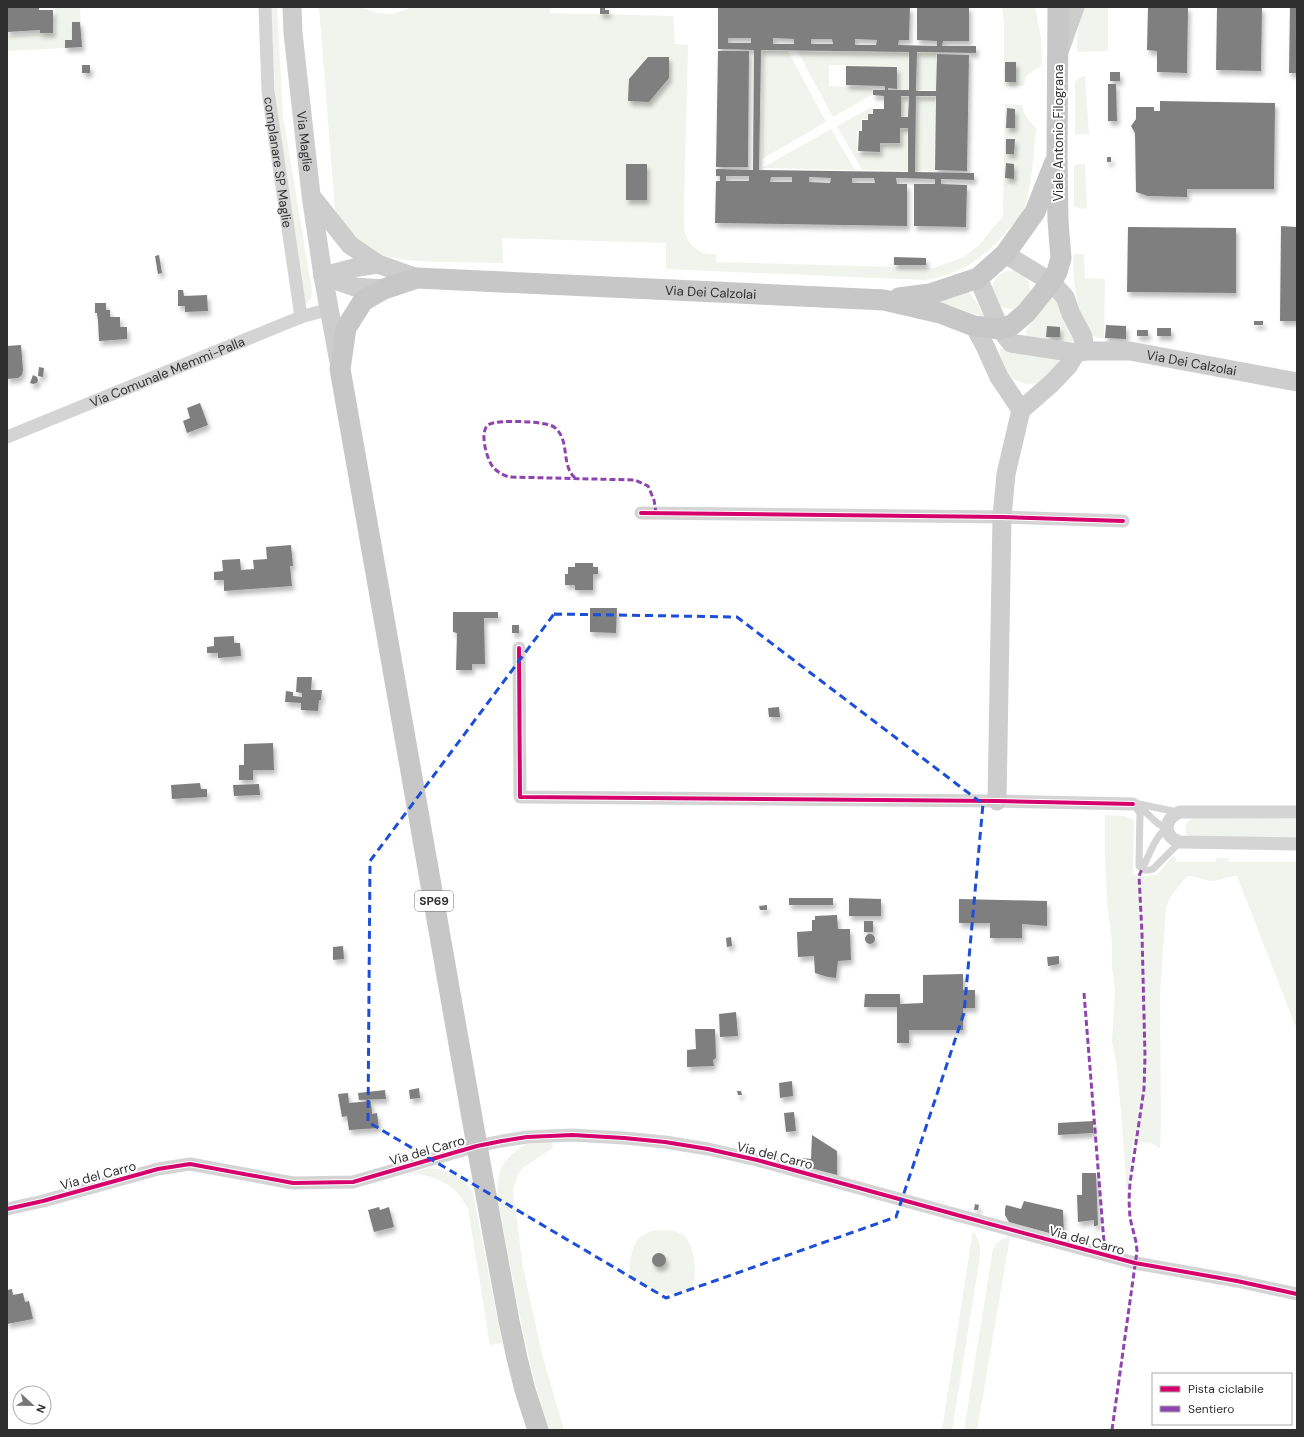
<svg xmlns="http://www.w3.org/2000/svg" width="1304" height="1437" font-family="'DM Sans',sans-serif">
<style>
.green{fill:#f1f4ec}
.building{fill:#7f7f7f;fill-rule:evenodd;filter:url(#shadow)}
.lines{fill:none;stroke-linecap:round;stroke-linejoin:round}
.lane{stroke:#d4d4d4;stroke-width:7}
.street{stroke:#d4d4d4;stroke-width:13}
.secondary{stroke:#cdcdcd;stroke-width:19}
.primary{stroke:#c7c7c7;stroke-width:21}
.quiet{stroke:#8e44ad;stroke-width:3;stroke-dasharray:6 3;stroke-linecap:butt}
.cycleway-casing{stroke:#fff;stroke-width:6}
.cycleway{stroke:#d6006c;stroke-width:4}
.marked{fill:none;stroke:#1d4ed8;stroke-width:3;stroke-dasharray:8 5;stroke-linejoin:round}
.labels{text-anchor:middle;stroke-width:4;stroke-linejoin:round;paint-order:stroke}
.shield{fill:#fff;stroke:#6d6d6d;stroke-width:1}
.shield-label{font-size:12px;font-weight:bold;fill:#2f2f2f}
.street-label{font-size:13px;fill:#2f2f2f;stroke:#fff}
</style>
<defs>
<filter id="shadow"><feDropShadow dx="2.5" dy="4.5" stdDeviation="2" flood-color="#0004"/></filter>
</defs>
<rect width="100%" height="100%" fill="#fff"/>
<path class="green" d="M 55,7 L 80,7 L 82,47 L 7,51 L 7,36 L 55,33 Z
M 271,7 L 277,7 L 283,116 L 312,291 L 311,298 L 305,305 L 276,108 Z
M 319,7 L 360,7 L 377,13 L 393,14 L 413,7 L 550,7 L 550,13 L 673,16 L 675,44 L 688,45 L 684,208 C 684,215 683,225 685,233 C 690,247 701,256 716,254 L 716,262 L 933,268 L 964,257 L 979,245 L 1003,216 L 1005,104 L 1022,105 C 1023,114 1029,121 1036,128 C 1034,151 1032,185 1025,206 C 1021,216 1013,224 1007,231 C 984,259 961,274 925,280 L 666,269 L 666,243 L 502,238 L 503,263 C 484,263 466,262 448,262 C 416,261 376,262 352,237 C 344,229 339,219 335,209 Z
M 1002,7 L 1035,7 L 1041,38 L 1042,65 L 1026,76 L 1024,86 L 1004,86 L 1004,25 Z
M 1083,7 L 1108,7 L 1108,51 L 1077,52 L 1077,35 Z
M 763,51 L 788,51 L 826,122 L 762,159 Z
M 798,52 L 908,53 L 908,90 L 898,89 L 898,66 L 829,65 L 829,86 L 872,88 L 872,95 L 833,117 Z
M 917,53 L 936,53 L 936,90 L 917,90 Z
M 1085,75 L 1089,134 L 1075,135 L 1075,84 L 1076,80 Z
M 901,97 L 908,97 L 908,116 L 901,116 Z
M 917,97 L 935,97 L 934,171 L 915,171 Z
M 872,107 L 872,114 L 867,114 L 867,119 L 861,119 L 860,130 L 857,131 L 857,153 L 881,153 L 881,145 L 901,144 L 901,129 L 907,129 L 907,171 L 862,170 L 837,126 Z
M 831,129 L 855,170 L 762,168 Z
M 1085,164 L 1087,208 L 1083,209 L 1074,207 L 1074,165 Z
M 1074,254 L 1084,254 L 1085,278 L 1105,279 L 1104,338 L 1099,338 L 1090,335 C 1078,312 1071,281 1074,254 Z
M992 290a19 19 0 1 1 38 0a19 19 0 1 1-38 0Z
M 968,290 L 986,318 L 946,304 L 937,303 L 936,300 Z
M 1051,298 C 1059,302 1060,312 1063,320 C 1067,328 1071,336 1076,343 L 1075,345 L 1029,339 L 1026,335 L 1026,330 Z
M 1000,348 L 1025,355 L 1061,357 L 1059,364 L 1040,383 L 1026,384 L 1013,379 L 1008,374 L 1001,362 Z
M 1105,815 L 1125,816 L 1134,820 L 1133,874 L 1140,876 L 1157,875 L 1173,856 L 1176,858 L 1175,862 L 1216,862 L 1216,858 L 1229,858 L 1229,862 L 1297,862 L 1297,1030 L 1237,876 C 1228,876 1220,881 1212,881 C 1205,881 1197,876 1187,876 L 1171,896 L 1166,908 L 1160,994 L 1161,1126 L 1160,1148 L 1150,1143 L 1133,1141 L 1127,1197 L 1121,1112 L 1116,1060 L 1112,1041 L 1115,991 L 1112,967 L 1112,942 L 1107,904 L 1105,853 Z
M 1193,818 L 1297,819 L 1297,839 L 1191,837 L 1186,834 C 1185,827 1185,821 1193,818 Z
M 552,1142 L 553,1148 L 524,1167 L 518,1174 L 513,1190 L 523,1268 L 542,1354 L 564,1430 L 549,1430 C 524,1353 512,1273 497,1194 L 499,1173 L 504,1163 L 513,1153 L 526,1144 Z
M 429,1168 C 449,1169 463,1177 473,1193 L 502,1343 L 490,1345 L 468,1209 C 455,1184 436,1175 409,1173 Z
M 654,1230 C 663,1231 675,1229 683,1235 C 695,1243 699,1278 690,1289 C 687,1293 683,1295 677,1295 C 673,1295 634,1282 632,1279 C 625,1272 633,1243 640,1237 C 644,1234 649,1232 654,1230 Z
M 973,1230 C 981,1243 981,1248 979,1263 L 952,1430 L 942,1430 Z
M 1010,1237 L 977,1430 L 964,1430 L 993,1249 C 997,1241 1001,1239 1010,1237 Z"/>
<path class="building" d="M 7,7 L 39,7 L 39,10 L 53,10 L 53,33 L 40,33 L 40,30 L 7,32 Z
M 718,7 L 910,7 L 909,40 L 899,40 L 898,45 L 937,46 L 937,41 L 917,40 L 917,7 L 969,7 L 969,41 L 943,41 L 942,46 L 976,46 L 976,53 L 917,52 L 916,91 L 936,91 L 937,54 L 969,55 L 967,171 L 935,170 L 936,96 L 916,96 L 915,172 L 974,173 L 974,180 L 941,179 L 941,184 L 967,185 L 966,227 L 914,226 L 914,184 L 935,184 L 935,179 L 896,178 L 897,184 L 907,184 L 907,226 L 715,223 L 716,181 L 720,181 L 720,176 L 716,176 L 716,169 L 753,170 L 754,50 L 718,49 ZM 728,38 L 751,38 L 751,43 L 728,43 ZM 773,38 L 794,39 L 794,44 L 773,44 ZM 811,39 L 832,39 L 833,44 L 811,44 ZM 855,39 L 877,40 L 876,45 L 855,45 ZM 761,50 L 909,52 L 909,90 L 888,90 L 888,88 L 897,89 L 897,67 L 846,66 L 846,85 L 885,86 L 885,90 L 873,90 L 873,95 L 884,96 L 884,109 L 873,109 L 873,114 L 868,114 L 868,120 L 862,120 L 862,131 L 859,131 L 858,151 L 880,152 L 880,143 L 900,143 L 900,128 L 908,128 L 908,172 L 759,170 ZM 901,96 L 909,96 L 908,117 L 901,117 ZM 726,176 L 749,176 L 749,181 L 726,181 ZM 771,177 L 792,177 L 792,182 L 770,182 ZM 809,177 L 831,178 L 830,183 L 809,182 ZM 852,178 L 874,178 L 875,183 L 852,183 Z
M 1148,7 L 1188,7 L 1187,73 L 1157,72 L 1157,51 L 1147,50 Z
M 1217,7 L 1262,7 L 1261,71 L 1216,70 Z
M 1290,7 L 1297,7 L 1297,73 L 1289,73 Z
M 600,8 L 605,8 L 605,10 L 609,10 L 609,14 L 600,14 Z
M 72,22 L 80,22 L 82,47 L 65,48 L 65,40 L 72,40 Z
M 718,51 L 749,51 L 748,167 L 716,167 Z
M 648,57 L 669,57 L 669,78 L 649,102 L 628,101 L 629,79 Z
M 1005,62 L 1016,62 L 1016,82 L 1005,82 Z
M 82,65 L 90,65 L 90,73 L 82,73 Z
M 1110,72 L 1120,72 L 1120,81 L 1110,81 Z
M 1108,84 L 1116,84 L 1117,121 L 1108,121 Z
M 1160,101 L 1275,103 L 1274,189 L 1187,189 L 1187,197 L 1148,196 L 1136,192 L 1135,133 L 1131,126 L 1136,119 L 1136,107 L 1154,107 L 1154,111 L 1160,111 Z
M 1007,108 L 1015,109 L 1015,128 L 1006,128 Z
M 1006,139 L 1015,139 L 1014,154 L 1006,154 Z
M 1107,157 L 1111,157 L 1111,162 L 1107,162 Z
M 1006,163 L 1014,164 L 1014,179 L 1005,178 Z
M 626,164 L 647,164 L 647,200 L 626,200 Z
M 1281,226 L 1297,227 L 1297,321 L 1280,321 Z
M 1128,227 L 1236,228 L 1236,293 L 1127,292 Z
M 159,255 L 162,273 L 158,274 L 155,256 Z
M 894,257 L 926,258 L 926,265 L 894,265 Z
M 178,290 L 183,290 L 184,296 L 207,295 L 208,311 L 185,312 L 185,306 L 178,306 Z
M 95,303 L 106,303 L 106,310 L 110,310 L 110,317 L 120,317 L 120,327 L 127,327 L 127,339 L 99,341 L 98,321 L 97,313 L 95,313 Z
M 1254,321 L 1263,321 L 1263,325 L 1254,325 Z
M 1106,325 L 1126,326 L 1126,339 L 1105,338 Z
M 1047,326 L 1060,327 L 1060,337 L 1046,337 Z
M 1157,328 L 1171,328 L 1171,336 L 1157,336 Z
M 1137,330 L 1148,330 L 1148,336 L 1137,336 Z
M 21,345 L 23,370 L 22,375 L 18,378 L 7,379 L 7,346 Z
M 39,367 L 44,368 L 43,377 L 38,376 Z
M 33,375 L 37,377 L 38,380 L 37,383 L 33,384 L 30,383 Z
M 200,403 L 208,425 L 187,433 L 183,421 L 190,418 L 187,408 Z
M 291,545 L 293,566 L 290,566 L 292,586 L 224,591 L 224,580 L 214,580 L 214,572 L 223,571 L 222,560 L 240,559 L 241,570 L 254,569 L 253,560 L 267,559 L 266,547 Z
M 575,563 L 593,563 L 593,567 L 598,567 L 598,574 L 593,574 L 593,590 L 575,590 L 575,585 L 565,585 L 565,574 L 568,574 L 568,567 L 575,567 Z
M 590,608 L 617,608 L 616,633 L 590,632 Z
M 453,612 L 498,612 L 498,618 L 484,618 L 485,664 L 472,664 L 472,670 L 456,670 L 457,633 L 453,632 Z
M 512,625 L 519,625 L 519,633 L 512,633 Z
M 234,636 L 234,643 L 240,643 L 241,656 L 218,658 L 218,653 L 207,653 L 207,647 L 214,646 L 214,637 Z
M 297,677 L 312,677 L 311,690 L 322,690 L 321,700 L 319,700 L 318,711 L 301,710 L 301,703 L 285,702 L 286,691 L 293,692 L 293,696 L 302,697 L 302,693 L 296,692 Z
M 779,707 L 780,717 L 769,717 L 768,708 Z
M 273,743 L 274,770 L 253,770 L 253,780 L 239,780 L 239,765 L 244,765 L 244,744 Z
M 200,783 L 201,789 L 207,789 L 207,797 L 172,799 L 171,785 Z
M 259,784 L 260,795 L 234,796 L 233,785 Z
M 789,898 L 833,898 L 833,905 L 789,905 Z
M 849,898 L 881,899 L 881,916 L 849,916 Z
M 959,899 L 1047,901 L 1047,926 L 1022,924 L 1022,938 L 990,938 L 990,923 L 959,923 Z
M 767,905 L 767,910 L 760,910 L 759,906 Z
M 837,915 L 838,929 L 850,929 L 851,960 L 838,961 L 836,978 L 828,977 L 815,973 L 814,956 L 798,957 L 797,932 L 812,931 L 812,920 L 815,920 L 815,916 Z
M 864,921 L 873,921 L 873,932 L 864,932 Z
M865 939a5 5 0 1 1 10 0a5 5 0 1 1-10 0Z
M 731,937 L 732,946 L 727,947 L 726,938 Z
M 343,946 L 344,959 L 333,960 L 333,947 Z
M 1059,956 L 1059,964 L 1048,966 L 1047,957 Z
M 963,974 L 963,990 L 975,990 L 975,1008 L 963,1008 L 963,1030 L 909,1030 L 909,1043 L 897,1043 L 897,1007 L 864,1007 L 865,994 L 900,994 L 900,1004 L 923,1003 L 923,975 Z
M 736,1012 L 738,1036 L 720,1037 L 719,1014 Z
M 695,1029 L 715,1029 L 716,1058 L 713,1060 L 714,1066 L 687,1067 L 687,1050 L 696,1049 Z
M 792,1081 L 793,1096 L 780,1098 L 779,1083 Z
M 419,1088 L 420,1098 L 410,1099 L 409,1090 Z
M 385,1090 L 386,1099 L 359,1100 L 358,1093 Z
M 737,1091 L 741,1091 L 742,1095 L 738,1095 Z
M 348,1093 L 349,1103 L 371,1101 L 372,1114 L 377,1113 L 379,1128 L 349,1130 L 347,1116 L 342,1117 L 338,1094 Z
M 794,1112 L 796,1131 L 786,1132 L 784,1113 Z
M 1093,1121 L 1093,1133 L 1058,1135 L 1058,1123 Z
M 812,1135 L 837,1151 L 837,1175 L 802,1166 L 802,1158 L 811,1159 Z
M 1082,1173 L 1096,1173 L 1098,1225 L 1096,1226 L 1094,1226 L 1094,1220 L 1078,1222 L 1077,1195 L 1082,1195 Z
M 1024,1201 L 1063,1210 L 1064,1237 L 1009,1222 L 1005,1215 L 1005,1209 L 1006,1205 L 1021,1209 Z
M 975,1204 L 979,1205 L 978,1210 L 974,1210 Z
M 379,1207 L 380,1210 L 389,1207 L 394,1227 L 374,1232 L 368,1210 Z
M652 1260a7 7 0 1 1 14 0a7 7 0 1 1-14 0Z
M 12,1289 L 13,1295 L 23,1293 L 25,1302 L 29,1301 L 33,1319 L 7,1324 L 7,1290 Z"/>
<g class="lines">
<path class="lane" d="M 1133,804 L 1140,813 L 1139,866 C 1144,871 1147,871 1153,869 L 1180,842
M 1139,804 L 1177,812
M 1135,805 C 1149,811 1154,825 1167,828 C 1155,836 1149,856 1142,869"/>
<g class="street">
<path id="s1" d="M 265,7 L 268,91 L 301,317"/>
<path id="s2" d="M 7,437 L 301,317 L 329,309"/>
<path d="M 641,513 L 1002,517 L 1123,521"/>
<path d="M 519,648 L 520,797 L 997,801 L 1133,804"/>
<path d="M 1297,812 L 1180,812 C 1163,819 1163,837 1180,842 L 1297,844"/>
<path d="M 7,1209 L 43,1201 L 158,1169 L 190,1164 L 293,1183 L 353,1182 L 477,1146 L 502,1141 L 527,1137 L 572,1135 L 624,1138 L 665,1142 L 708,1149 L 757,1160 L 990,1224 L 1135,1263 L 1237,1281 L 1297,1294"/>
</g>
<g class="secondary">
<path id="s3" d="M 292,7 L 293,33 L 311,195 L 323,276 L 339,362"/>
<path d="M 1060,49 L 1075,7"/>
<path d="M 312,197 L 350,245 L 378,264 L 417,278"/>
<path d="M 1005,254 L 1051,282 L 1065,297 L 1071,314 L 1083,337 L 1085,351"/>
<path d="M 323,276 L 355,287 L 384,289"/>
<path d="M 323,276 L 358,267 L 378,264"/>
<path id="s4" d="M 978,278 L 1000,329 L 1011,343 L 1076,353 L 1085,351 L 1130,351 L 1297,382"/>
<path d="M 974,326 L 985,346 L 999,377 L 1021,410"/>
<path d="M 997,801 L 1002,517 L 1006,474 L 1021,410 L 1052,383 L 1068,366 L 1076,353"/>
</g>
<g class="primary">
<path d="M 899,298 L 930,294 L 978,278 L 1005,254 L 1035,212 L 1054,164"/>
<path id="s5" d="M 538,1430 L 525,1390 L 517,1358 L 509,1321 L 477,1146 L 340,369 L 346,328 L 363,301 L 384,289 L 417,278 L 884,300 L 940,313 L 974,326 L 1000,329 L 1012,325 L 1027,312 L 1051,282 L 1057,272 L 1061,258 L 1058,221 L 1057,155 L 1058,7"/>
</g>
<path class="quiet" d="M 575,478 C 560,464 571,440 554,427 C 546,421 496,419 488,425 C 479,432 487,460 493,467 C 497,472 503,475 509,477 L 635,480 L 648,486 L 654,500 L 656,513
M 1084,993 L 1105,1255
M 1112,1430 L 1137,1251 L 1136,1242 L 1130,1218 L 1129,1200 L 1130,1183 L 1144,1089 L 1145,1056 L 1142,934 L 1139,876 L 1142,869"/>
<g class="cycleway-casing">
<path id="cycleway" d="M 641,513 L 1002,517 L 1123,521
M 519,648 L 520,797 L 997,801 L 1133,804
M 7,1209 L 43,1201 L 158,1169 L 190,1164 L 293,1183 L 353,1182 L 477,1146 L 502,1141 L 527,1137 L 572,1135 L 624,1138 L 665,1142 L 708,1149 L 757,1160 L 990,1224 L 1135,1263 L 1237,1281 L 1297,1294"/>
</g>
<use href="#cycleway" class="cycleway"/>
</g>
<path class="marked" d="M 554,614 L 737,617 L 983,804 L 964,1013 L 896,1217 L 666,1298 L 368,1122 L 370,861 Z"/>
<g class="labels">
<rect class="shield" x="415" y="891" width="38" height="20" rx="3"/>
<g class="shield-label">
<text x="434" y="905">SP69</text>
</g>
<g class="street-label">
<text transform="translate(1058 133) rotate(-90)" y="5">Viale Antonio Filograna</text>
<text dy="5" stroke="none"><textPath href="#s3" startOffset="135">Via Maglie</textPath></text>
<text dy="5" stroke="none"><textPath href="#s1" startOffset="156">complanare SP Maglie</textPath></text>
<text dy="5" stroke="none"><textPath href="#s5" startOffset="1506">Via Dei Calzolai</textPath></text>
<text dy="5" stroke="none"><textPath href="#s4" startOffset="256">Via Dei Calzolai</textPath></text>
<text dy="5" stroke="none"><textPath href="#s2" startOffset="173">Via Comunale Memmi-Palla</textPath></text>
<text transform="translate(427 1150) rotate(-16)" y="5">Via del Carro</text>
<text transform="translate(775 1155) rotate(14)" y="5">Via del Carro</text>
<text transform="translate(98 1175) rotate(-15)" y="5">Via del Carro</text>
<text transform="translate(1087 1240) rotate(15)" y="5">Via del Carro</text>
</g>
</g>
<rect width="1304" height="1437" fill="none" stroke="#2f2f2f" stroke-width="16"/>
<rect x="1152" y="1373" width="140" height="52" fill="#ffffff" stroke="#acacac"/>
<rect x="1160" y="1386" width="20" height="6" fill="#d6006c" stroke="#acacac"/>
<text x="1188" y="1393" font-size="12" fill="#2f2f2f">Pista ciclabile</text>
<rect x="1160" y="1406" width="20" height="6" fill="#8e44ad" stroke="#acacac"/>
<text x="1188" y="1413" font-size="12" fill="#2f2f2f">Sentiero</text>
<g transform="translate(32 1405) rotate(112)"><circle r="19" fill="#ffffff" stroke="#acacac"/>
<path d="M0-3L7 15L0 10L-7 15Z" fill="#787878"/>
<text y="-6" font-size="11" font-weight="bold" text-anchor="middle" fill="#2f2f2f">N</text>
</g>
</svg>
